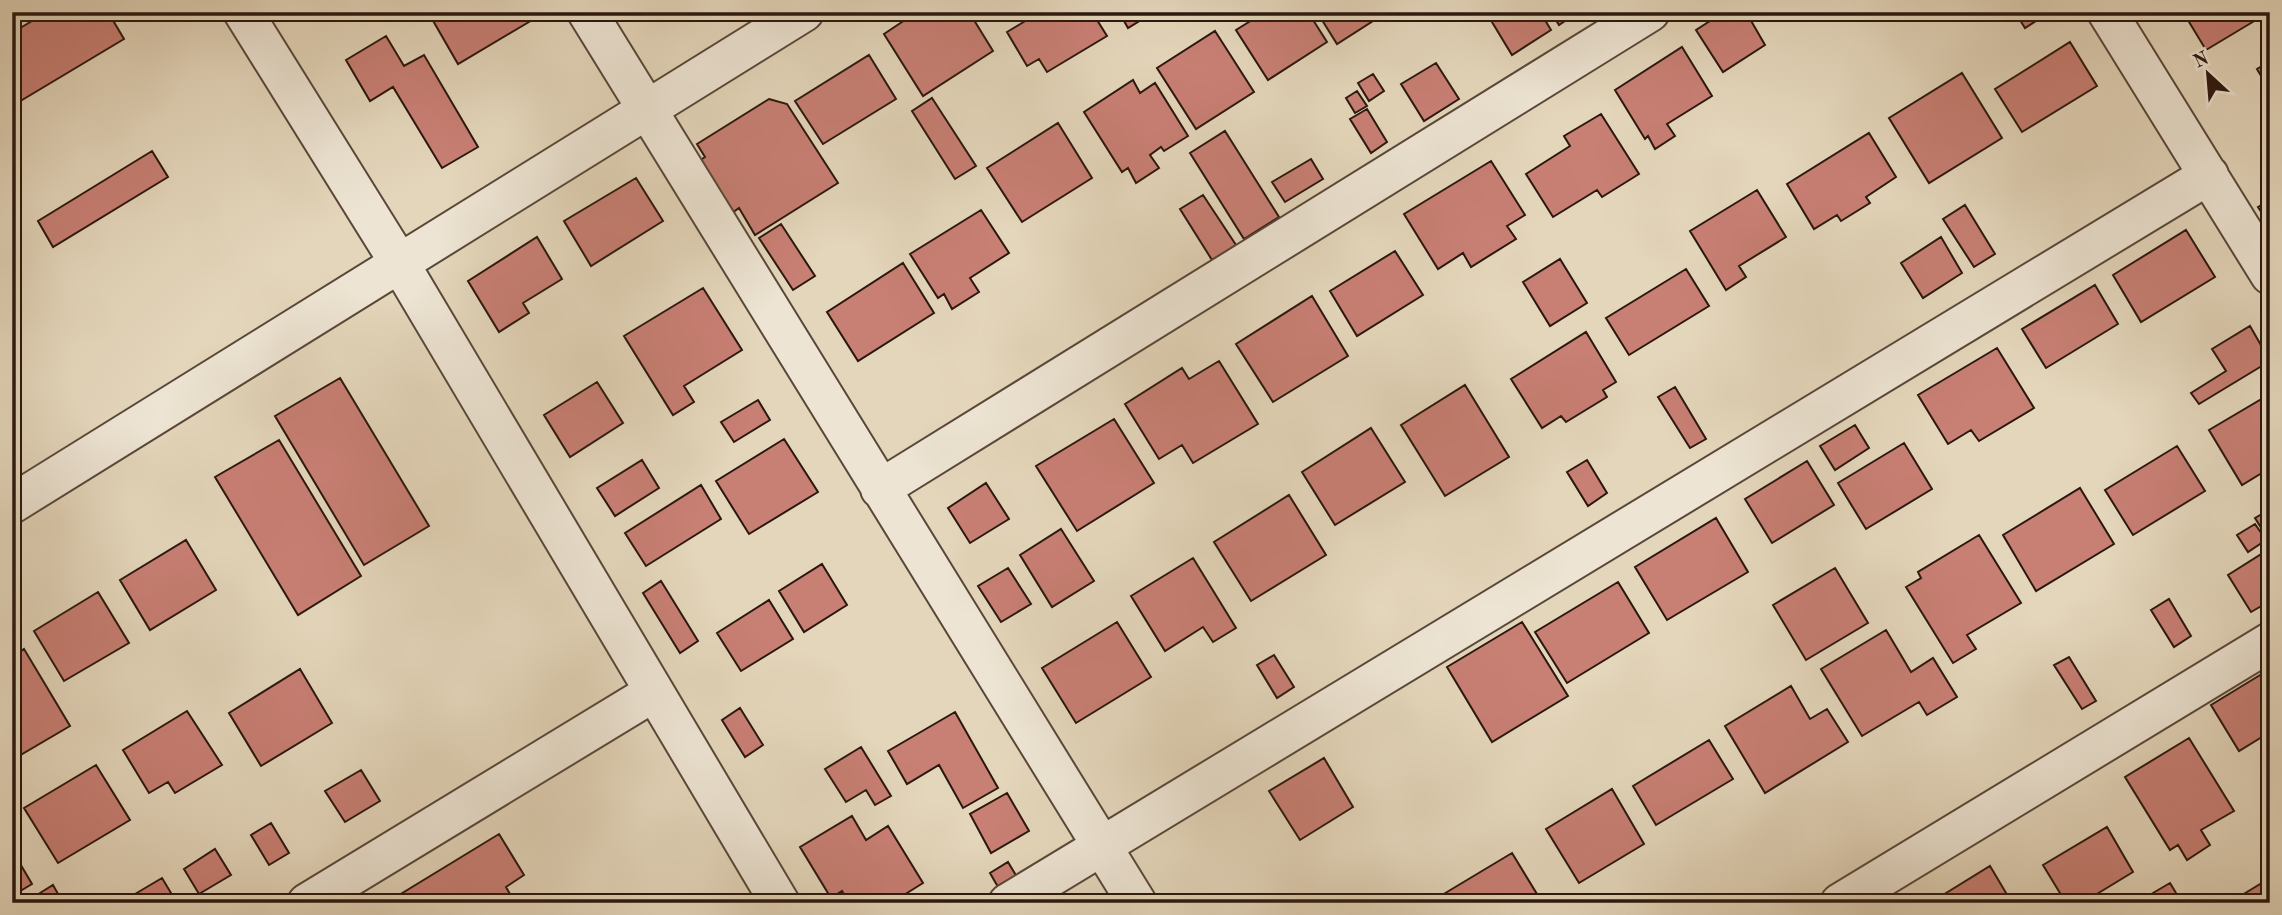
<svg xmlns="http://www.w3.org/2000/svg" width="2282" height="915" font-family="'Old Standard TT',serif">
<style>
.building{fill:#c87f74;stroke:#2b170e;stroke-width:2}
.lines{fill:none;stroke-linecap:round;stroke-linejoin:round}
.minor-casing{stroke:#594739;stroke-width:42}
.minor{stroke:#ede4d3;stroke-width:38}
</style>
<rect width="100%" height="100%" fill="#e4d6bb"/>
<filter id="stains"><feTurbulence type="fractalNoise" baseFrequency=".00286" numOctaves="4"/><feColorMatrix values="0 0 0 0 .2 0 0 0 0 .09 0 0 0 0 .02 0 0 0 .5 -.17"/></filter>
<radialGradient id="worn" r=".72"><stop offset=".6" stop-color="#630" stop-opacity="0"/><stop offset="1" stop-color="#630" stop-opacity=".3"/></radialGradient>
<path class="building" d="M 47,12 L 108,12 L 124,39 L 12,106 L 12,33 Z
M 428,12 L 530,12 L 534,19 L 458,64 Z
M 917,12 L 969,12 L 993,51 L 923,96 L 884,34 Z
M 1040,12 L 1092,12 L 1107,36 L 1047,72 L 1039,59 L 1027,66 L 1007,32 Z
M 1119,12 L 1154,12 L 1128,28 Z
M 1265,12 L 1308,12 L 1327,42 L 1268,80 L 1236,30 Z
M 1317,12 L 1387,12 L 1337,44 Z
M 1508,12 L 1540,12 L 1551,30 L 1512,55 L 1492,22 Z
M 1551,12 L 1578,12 L 1559,25 Z
M 1724,12 L 1746,12 L 1765,45 L 1723,72 L 1696,30 Z
M 2015,12 L 2050,12 L 2025,28 Z
M 2183,12 L 2258,12 L 2261,17 L 2206,50 Z
M 1215,31 L 1254,92 L 1196,129 L 1157,68 Z
M 386,36 L 404,66 L 424,55 L 478,147 L 442,168 L 393,87 L 370,101 L 346,60 Z
M 2070,42 L 2097,86 L 2022,132 L 1995,89 Z
M 1682,47 L 1712,96 L 1667,124 L 1675,136 L 1655,149 L 1648,136 L 1645,139 L 1615,90 Z
M 869,55 L 896,99 L 823,144 L 795,101 Z
M 2270,61 L 2270,91 L 2257,69 Z
M 1436,63 L 1459,99 L 1424,121 L 1401,84 Z
M 1962,73 L 2002,138 L 1929,183 L 1889,118 Z
M 1373,74 L 1384,91 L 1369,101 L 1358,83 Z
M 1133,80 L 1140,93 L 1155,83 L 1188,136 L 1164,151 L 1161,147 L 1150,155 L 1159,168 L 1136,183 L 1128,168 L 1122,172 L 1084,112 Z
M 1357,91 L 1367,106 L 1355,113 L 1346,98 Z
M 932,98 L 976,166 L 955,179 L 912,111 Z
M 769,99 L 787,104 L 838,183 L 755,235 L 739,208 L 732,213 L 699,161 L 705,157 L 697,144 Z
M 1367,109 L 1387,142 L 1371,153 L 1350,119 Z
M 1601,114 L 1639,174 L 1602,197 L 1597,190 L 1553,217 L 1526,174 L 1570,146 L 1564,136 Z
M 1058,123 L 1092,178 L 1022,222 L 987,168 Z
M 1225,131 L 1279,217 L 1244,239 L 1190,153 Z
M 1869,133 L 1896,177 L 1866,197 L 1870,203 L 1841,221 L 1837,215 L 1814,229 L 1787,184 Z
M 152,151 L 168,177 L 53,247 L 38,221 Z
M 1311,159 L 1323,179 L 1285,202 L 1272,182 Z
M 1491,161 L 1525,215 L 1507,226 L 1516,239 L 1471,267 L 1463,253 L 1438,269 L 1404,214 Z
M 636,178 L 663,221 L 591,266 L 564,221 Z
M 1757,190 L 1786,237 L 1739,266 L 1746,277 L 1726,290 L 1690,231 Z
M 1203,195 L 1236,245 L 1212,260 L 1180,209 Z
M 2270,200 L 2270,225 L 2258,207 Z
M 1965,205 L 1995,254 L 1974,267 L 1943,219 Z
M 981,210 L 1009,253 L 970,278 L 979,292 L 952,309 L 944,294 L 938,298 L 910,254 Z
M 781,224 L 815,276 L 793,290 L 759,238 Z
M 2186,230 L 2215,277 L 2141,322 L 2113,275 Z
M 537,237 L 562,279 L 523,303 L 529,313 L 499,332 L 468,281 Z
M 1941,237 L 1962,273 L 1923,298 L 1901,263 Z
M 1395,251 L 1423,295 L 1357,336 L 1330,291 Z
M 1560,259 L 1587,303 L 1550,326 L 1523,282 Z
M 903,263 L 934,313 L 858,361 L 827,312 Z
M 1686,269 L 1709,306 L 1629,355 L 1606,318 Z
M 2095,285 L 2118,324 L 2046,368 L 2022,329 Z
M 703,288 L 742,350 L 684,386 L 694,402 L 673,415 L 624,336 Z
M 1312,296 L 1348,356 L 1273,402 L 1236,344 Z
M 2250,326 L 2270,361 L 2199,404 L 2191,393 L 2226,371 L 2212,349 Z
M 1586,332 L 1616,382 L 1603,390 L 1607,397 L 1566,422 L 1561,416 L 1542,428 L 1511,379 Z
M 1997,348 L 2034,408 L 1979,441 L 1971,430 L 1948,444 L 1918,395 Z
M 1219,361 L 1258,424 L 1193,463 L 1182,445 L 1159,459 L 1125,404 L 1182,368 L 1189,379 Z
M 340,378 L 429,526 L 364,565 L 275,416 Z
M 597,382 L 623,423 L 570,457 L 544,415 Z
M 1465,385 L 1509,457 L 1445,496 L 1401,425 Z
M 1675,387 L 1706,439 L 1690,448 L 1658,397 Z
M 2270,394 L 2270,468 L 2242,485 L 2209,430 Z
M 758,400 L 770,420 L 734,442 L 721,422 Z
M 1114,419 L 1154,483 L 1077,531 L 1036,466 Z
M 1855,425 L 1869,448 L 1835,470 L 1820,446 Z
M 1371,428 L 1405,482 L 1335,525 L 1302,472 Z
M 784,439 L 818,492 L 749,534 L 716,481 Z
M 279,440 L 361,576 L 298,615 L 215,477 Z
M 1904,443 L 1932,489 L 1866,529 L 1838,483 Z
M 2177,446 L 2205,491 L 2133,535 L 2105,490 Z
M 642,460 L 659,488 L 615,516 L 597,488 Z
M 1587,460 L 1607,493 L 1588,506 L 1567,472 Z
M 1807,461 L 1834,505 L 1772,543 L 1745,499 Z
M 986,483 L 1009,519 L 970,543 L 948,508 Z
M 701,485 L 721,519 L 646,566 L 625,533 Z
M 2080,488 L 2114,544 L 2036,591 L 2003,535 Z
M 1289,495 L 1326,555 L 1251,601 L 1214,542 Z
M 2267,511 L 2270,516 L 2270,542 L 2255,518 Z
M 1716,518 L 1748,572 L 1667,620 L 1635,567 Z
M 2255,524 L 2266,540 L 2248,552 L 2237,535 Z
M 1061,529 L 1094,581 L 1052,607 L 1020,555 Z
M 1979,535 L 2021,603 L 1967,635 L 1976,649 L 1953,663 L 1906,587 L 1921,578 L 1918,572 Z
M 186,540 L 216,590 L 150,630 L 120,580 Z
M 2263,553 L 2270,564 L 2270,601 L 2251,612 L 2228,575 Z
M 1193,558 L 1236,628 L 1213,642 L 1203,627 L 1165,651 L 1131,596 Z
M 822,564 L 847,605 L 804,632 L 779,591 Z
M 1008,568 L 1031,604 L 1001,622 L 978,586 Z
M 1835,568 L 1868,623 L 1806,660 L 1773,605 Z
M 661,581 L 698,641 L 680,653 L 643,593 Z
M 1618,582 L 1649,633 L 1567,683 L 1535,632 Z
M 98,592 L 129,643 L 64,681 L 34,631 Z
M 2169,599 L 2191,636 L 2174,647 L 2151,610 Z
M 769,600 L 793,639 L 741,671 L 717,633 Z
M 1117,622 L 1151,677 L 1076,723 L 1042,668 Z
M 1522,622 L 1568,696 L 1492,742 L 1447,667 Z
M 1886,630 L 1911,672 L 1933,658 L 1957,697 L 1927,715 L 1919,702 L 1862,736 L 1821,669 Z
M 24,649 L 70,726 L 12,760 L 12,657 Z
M 1274,655 L 1294,687 L 1277,698 L 1257,665 Z
M 2069,657 L 2096,701 L 2082,709 L 2054,665 Z
M 300,669 L 332,723 L 261,766 L 229,713 Z
M 2270,669 L 2270,732 L 2239,751 L 2211,705 Z
M 1791,686 L 1810,719 L 1827,709 L 1848,742 L 1765,793 L 1725,726 Z
M 740,708 L 763,745 L 745,757 L 722,720 Z
M 187,711 L 222,765 L 175,793 L 168,782 L 149,793 L 123,750 Z
M 955,712 L 998,788 L 963,808 L 939,765 L 907,784 L 888,751 Z
M 2189,738 L 2234,811 L 2201,830 L 2210,845 L 2187,860 L 2178,845 L 2170,850 L 2125,777 Z
M 1709,740 L 1733,779 L 1656,825 L 1633,786 Z
M 861,747 L 891,796 L 875,805 L 866,790 L 846,802 L 825,769 Z
M 1324,758 L 1353,807 L 1300,840 L 1269,791 Z
M 96,765 L 130,820 L 58,863 L 24,808 Z
M 361,770 L 380,801 L 345,822 L 325,791 Z
M 1612,789 L 1644,844 L 1579,883 L 1546,829 Z
M 1007,793 L 1029,831 L 991,853 L 970,814 Z
M 852,816 L 866,840 L 888,826 L 923,883 L 891,903 L 849,903 L 842,891 L 831,898 L 800,847 Z
M 271,823 L 289,853 L 269,865 L 251,835 Z
M 2107,827 L 2133,872 L 2082,903 L 2066,903 L 2043,865 Z
M 499,834 L 524,875 L 506,887 L 515,903 L 386,903 Z
M 215,849 L 231,875 L 199,894 L 184,869 Z
M 12,850 L 32,884 L 12,896 Z
M 1512,853 L 1540,899 L 1533,903 L 1440,903 L 1437,898 Z
M 1008,862 L 1017,877 L 998,887 L 990,873 Z
M 1990,866 L 2012,903 L 1930,903 Z
M 162,878 L 177,903 L 140,903 L 135,894 Z
M 2270,878 L 2270,903 L 2229,903 Z
M 2170,883 L 2182,903 L 2159,903 L 2153,893 Z
M 53,885 L 63,903 L 46,903 L 40,893 Z"/>
<g class="lines">
<g class="minor-casing">
<path id="minor" d="M 243,12 L 400,264 L 780,903
M 587,12 L 1137,903
M 2107,12 L 2270,275
M 880,489 L 1650,12
M 12,504 L 804,12
M 307,903 L 654,692
M 1008,903 L 2209,175
M 1840,903 L 2270,642"/>
</g>
<use href="#minor" class="minor"/>
</g>
<rect width="2282" height="915" fill="none" stroke="#e4d6bb" stroke-width="42"/>
<rect x="14" y="14" width="2254" height="887" fill="none" stroke="#2b170e" stroke-width="3.5"/>
<rect x="21" y="21" width="2240" height="873" fill="none" stroke="#2b170e" stroke-width="2"/>
<g transform="translate(2208 74) rotate(334)" stroke="#ede4d3" stroke-width="5" paint-order="stroke">
<path d="M0-5L12 26L0 18L-12 26Z" fill="#2b170e"/>
<text y="-10" font-size="19" font-weight="bold" text-anchor="middle" fill="#2b170e">N</text>
</g>
<rect width="100%" height="100%" filter="url(#stains)"/>
<rect width="100%" height="100%" fill="url(#worn)"/>
</svg>
